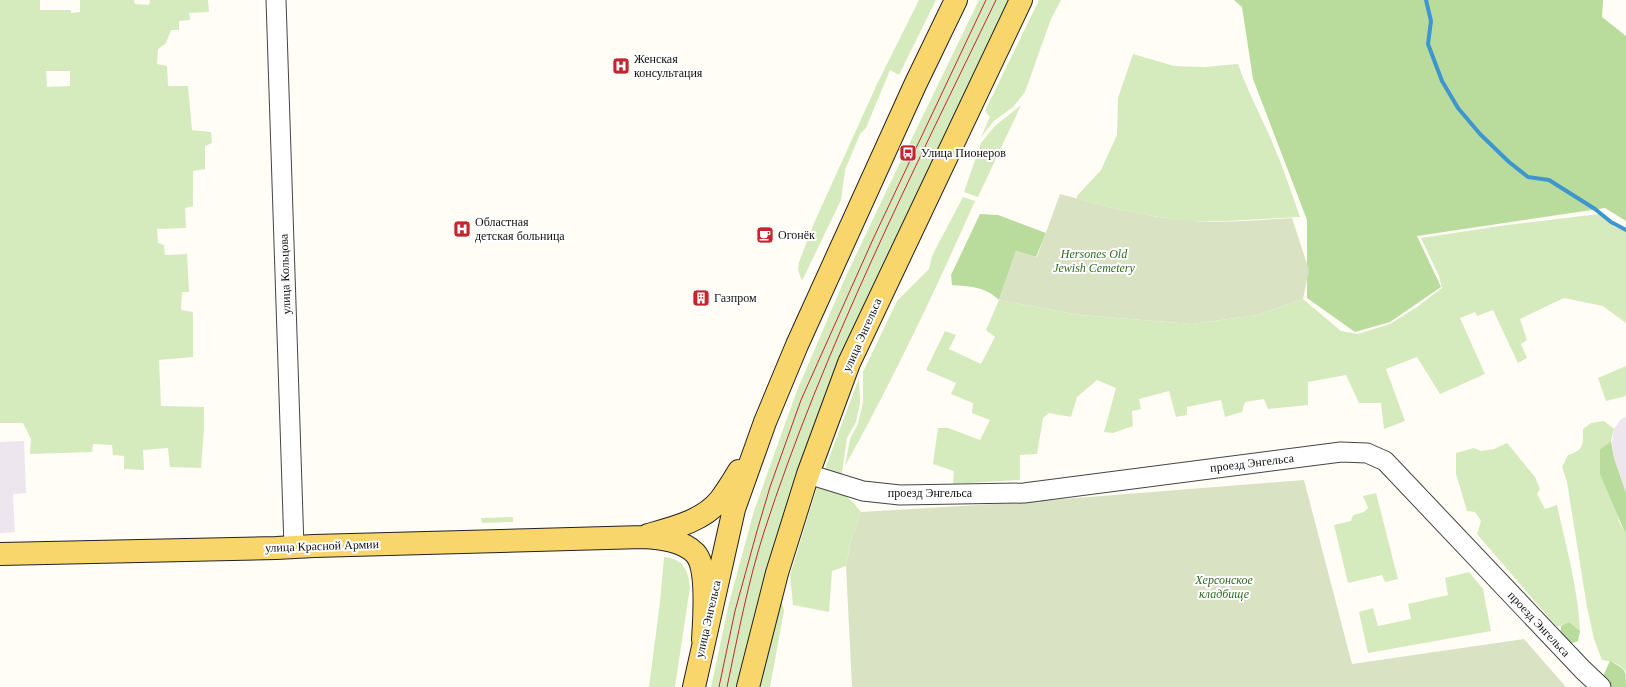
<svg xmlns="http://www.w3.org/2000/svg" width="1626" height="687" font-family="'Times New Roman',serif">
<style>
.industrial{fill:#eee6ef}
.green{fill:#d5ebbd;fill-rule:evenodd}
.forest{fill:#b9dc9c}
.cemetery{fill:#d9e3c4}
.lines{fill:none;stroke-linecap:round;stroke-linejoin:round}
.stream{stroke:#3f96cf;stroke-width:4}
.minor-casing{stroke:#444;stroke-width:21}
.major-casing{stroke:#222;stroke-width:24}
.minor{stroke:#fff;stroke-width:19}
.major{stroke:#f9d66b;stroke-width:22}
.tram{stroke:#c4262e;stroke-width:1}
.labels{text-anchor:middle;stroke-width:4;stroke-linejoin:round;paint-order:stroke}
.poi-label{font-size:12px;fill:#111;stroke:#fff;text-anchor:start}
.park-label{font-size:12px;font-style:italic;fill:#2f6b1f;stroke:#fff}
.street-label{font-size:12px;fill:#111;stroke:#fff}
</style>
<rect width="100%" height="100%" fill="#fffdf5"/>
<path class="industrial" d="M 1626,417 L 1626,493 L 1614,458 L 1612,443 L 1614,429 L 1621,419 Z
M 24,441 L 26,493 L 13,494 L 15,532 L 0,533 L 0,442 Z"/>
<path class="green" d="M 0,0 L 40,0 L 40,10 L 71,10 L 71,13 L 80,12 L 80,0 L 134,0 L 135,4 L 149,5 L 150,0 L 208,0 L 209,12 L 189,13 L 190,20 L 179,21 L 179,30 L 171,30 L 166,43 L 158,49 L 157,64 L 167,66 L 168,86 L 188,86 L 192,130 L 211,132 L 212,143 L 205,146 L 205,169 L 193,171 L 193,206 L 185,208 L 186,228 L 157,229 L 158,243 L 164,245 L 165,255 L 187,254 L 189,292 L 182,292 L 181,310 L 193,312 L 193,357 L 159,360 L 161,406 L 204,407 L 204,429 L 201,468 L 170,467 L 168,448 L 143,450 L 144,470 L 124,469 L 124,456 L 113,455 L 112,445 L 93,444 L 92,452 L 30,454 L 31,439 L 23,423 L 0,423 ZM 46,71 L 70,71 L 70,86 L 47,87 Z
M 919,0 L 936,0 L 899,75 L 890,70 L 866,128 L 860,134 L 845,170 L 841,200 L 802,281 L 798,270 L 799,262 L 815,221 L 877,84 Z
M 979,0 L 1010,0 L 757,611 L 737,687 L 711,687 L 729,603 L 754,511 L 796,393 L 846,276 L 882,200 Z
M 1039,0 L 1061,0 L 1051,19 L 1025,92 L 1013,107 L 994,121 L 981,137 L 990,117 L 985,111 Z
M 1133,54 L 1174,66 L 1204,67 L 1238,64 C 1247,90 1260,114 1271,139 C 1282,165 1291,191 1300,217 L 1226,221 L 1184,221 L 1134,213 L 1077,199 L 1077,196 L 1101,170 L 1117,135 L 1118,98 Z
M 1021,105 L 978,197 L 964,192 L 981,143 L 995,126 Z
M 963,197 L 975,201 C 935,291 893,380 845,466 L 850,439 L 858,424 L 863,402 L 863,372 L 897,301 L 929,269 L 932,256 Z
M 1599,214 L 1615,227 L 1626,232 L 1626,323 L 1603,306 L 1564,298 L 1520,319 L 1527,340 L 1521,344 L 1527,358 L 1518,363 L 1493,310 L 1477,316 L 1475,312 L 1460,318 L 1485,374 L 1440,394 L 1417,357 L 1386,369 L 1405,421 L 1384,429 L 1381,403 L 1359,403 L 1346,375 L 1308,382 L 1308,405 L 1268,409 L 1264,399 L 1245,402 L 1242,412 L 1225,417 L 1221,400 L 1187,407 L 1187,415 L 1176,417 L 1169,391 L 1139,399 L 1141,409 L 1132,411 L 1133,426 L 1113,433 L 1104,432 L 1116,388 L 1097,380 L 1077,397 L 1071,417 L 1049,413 L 1043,418 L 1037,454 L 1020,455 L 1020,480 L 953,484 L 954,471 L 933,464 L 938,428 L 948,428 L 980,440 L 990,420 L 972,413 L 973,403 L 951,394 L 956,383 L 926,370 L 945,331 L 956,335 L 949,349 L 981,364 L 995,337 L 986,330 L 999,300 L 1080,315 L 1192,324 L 1257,315 L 1303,299 L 1341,331 L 1358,334 L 1390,324 L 1417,307 L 1442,288 L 1439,276 L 1421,238 L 1507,225 Z
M 1626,366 L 1626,396 L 1606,401 L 1598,378 Z
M 859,378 L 860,403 L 856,422 L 847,438 L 842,473 L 838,479 L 823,474 Z
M 1604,421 L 1614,429 L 1611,441 L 1600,449 L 1619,521 L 1626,535 L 1626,672 C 1622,664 1610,661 1602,660 L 1594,639 L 1587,607 L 1567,482 L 1562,467 L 1568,455 C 1584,450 1583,445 1583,429 L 1591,423 Z
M 1507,443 L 1535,477 L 1540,489 L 1537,494 L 1545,509 L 1557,505 C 1566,547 1578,588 1580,631 L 1569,622 L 1561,626 L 1556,626 L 1477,534 L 1481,521 L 1475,512 L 1467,511 L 1456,474 L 1456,453 L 1474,448 L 1481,451 L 1494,449 Z
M 817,487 L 834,487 L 853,502 L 861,512 L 851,541 L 846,566 L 832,571 L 829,612 L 793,605 L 790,575 Z
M 1376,493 L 1398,579 L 1385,582 L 1382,575 L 1348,583 L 1334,525 L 1351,521 L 1353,515 L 1364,512 L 1368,508 L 1363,496 Z
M 513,517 L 513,522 L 482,523 L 481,518 Z
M 664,557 C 684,559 688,570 690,587 L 675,687 L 649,687 L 660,602 Z
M 1469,572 L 1483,589 L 1491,631 L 1368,653 L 1359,612 L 1373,608 L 1378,626 L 1411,619 L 1408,604 L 1448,595 L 1445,578 Z
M 781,598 L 784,611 L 770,687 L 759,687 Z"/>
<path class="forest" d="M 1234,0 L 1603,0 L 1602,17 L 1626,36 L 1626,221 L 1605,208 L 1417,236 L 1441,287 L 1390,322 L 1355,332 L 1307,298 L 1307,220 L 1253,79 L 1242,7 Z
M 980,214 L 998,215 L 1046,233 L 1036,257 L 1016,251 L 999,300 C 986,287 969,286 952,285 L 951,275 Z
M 1611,441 L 1614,458 L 1626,493 L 1626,535 L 1600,474 L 1600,449 Z
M 1569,622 L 1580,631 L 1578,641 L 1568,645 L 1560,636 L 1561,626 Z
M 1610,661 C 1626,670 1626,668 1626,687 L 1609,687 L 1602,678 Z"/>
<path class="cemetery" d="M 1060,194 C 1100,205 1141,216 1182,220 C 1218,224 1256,220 1292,218 L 1309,270 L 1303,299 L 1257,315 L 1192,324 L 1080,315 L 999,300 L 1016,251 L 1037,257 Z
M 1304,480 L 1352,664 L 1524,639 L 1566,687 L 852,687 L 846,566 L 851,541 L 861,512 L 1012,503 Z"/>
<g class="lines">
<path class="stream" d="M 1426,0 L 1431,21 L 1428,44 L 1442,81 L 1458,108 L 1480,134 L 1509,162 L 1528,177 L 1549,180 L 1595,209 L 1611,222 L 1626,230"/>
<g class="minor-casing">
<path id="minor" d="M 276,0 L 294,547
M 808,474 L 863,491 L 900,495 L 1024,493 L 1341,452 L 1367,453 L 1385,461 L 1583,670 L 1601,687"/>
</g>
<g class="major-casing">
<path id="major" d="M 648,535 C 673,528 703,521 720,500 C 727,491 733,481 739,471
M 0,554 L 276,548 L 314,546 L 643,537 C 660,538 682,540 695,553 C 709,568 704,620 703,640
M 694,687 L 734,509 L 765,422 L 797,345 L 915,85 L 956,0
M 748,687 L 777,573 L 808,474 L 849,363 L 1021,0"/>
</g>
<use href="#minor" class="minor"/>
<use href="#major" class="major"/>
<path class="tram" d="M 719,687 L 735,611 L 757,531 L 770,487 L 801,400 L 874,237 L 986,0
M 727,687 C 738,635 748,582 764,532 C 824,347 912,174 996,0"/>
</g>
<defs>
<g id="hospital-square" transform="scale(0.9)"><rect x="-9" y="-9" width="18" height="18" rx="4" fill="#c4262e" stroke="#fff"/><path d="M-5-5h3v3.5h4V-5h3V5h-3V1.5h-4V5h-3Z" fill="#fff"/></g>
<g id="bus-square" transform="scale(0.9)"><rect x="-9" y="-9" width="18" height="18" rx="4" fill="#c4262e" stroke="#fff"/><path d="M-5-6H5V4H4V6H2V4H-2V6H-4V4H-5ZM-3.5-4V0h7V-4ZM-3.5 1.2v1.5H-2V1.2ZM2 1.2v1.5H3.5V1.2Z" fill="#fff"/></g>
<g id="cafe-square" transform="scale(0.9)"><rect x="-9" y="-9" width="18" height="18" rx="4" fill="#c4262e" stroke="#fff"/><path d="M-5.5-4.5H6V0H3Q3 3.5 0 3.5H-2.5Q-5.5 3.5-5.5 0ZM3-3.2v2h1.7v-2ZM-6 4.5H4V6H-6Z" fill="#fff"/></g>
<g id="building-square" transform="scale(0.9)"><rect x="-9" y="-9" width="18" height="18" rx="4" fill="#c4262e" stroke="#fff"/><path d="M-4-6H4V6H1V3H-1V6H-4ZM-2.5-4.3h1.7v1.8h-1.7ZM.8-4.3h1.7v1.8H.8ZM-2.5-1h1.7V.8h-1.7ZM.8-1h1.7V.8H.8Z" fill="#fff"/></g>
</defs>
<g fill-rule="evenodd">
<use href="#hospital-square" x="621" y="66"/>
<use href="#bus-square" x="908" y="153"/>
<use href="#hospital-square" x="462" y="229"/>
<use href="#cafe-square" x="765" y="235"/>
<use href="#building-square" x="701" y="298"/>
</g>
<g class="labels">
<g class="poi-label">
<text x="634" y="63">Женская<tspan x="634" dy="14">консультация</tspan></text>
<text x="921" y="157">Улица Пионеров</text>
<text x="475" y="226">Областная<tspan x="475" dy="14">детская больница</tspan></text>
<text x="778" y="239">Огонёк</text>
<text x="714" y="302">Газпром</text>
</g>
<g class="park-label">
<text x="1094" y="258">Hersones Old<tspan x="1094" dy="14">Jewish Cemetery</tspan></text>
<text x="1224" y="584">Херсонское<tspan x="1224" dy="14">кладбище</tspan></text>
</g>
<g class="street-label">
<text transform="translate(285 274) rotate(-92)" y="4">улица Кольцова</text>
<text transform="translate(862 335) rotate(-66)" y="4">улица Энгельса</text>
<text transform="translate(1252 463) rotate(-7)" y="4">проезд Энгельса</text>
<text x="930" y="497">проезд Энгельса</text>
<text transform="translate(322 546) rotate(-2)" y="4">улица Красной Армии</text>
<text transform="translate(708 619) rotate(-77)" y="4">улица Энгельса</text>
<text transform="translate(1539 624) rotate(47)" y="4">проезд Энгельса</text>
</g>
</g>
</svg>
